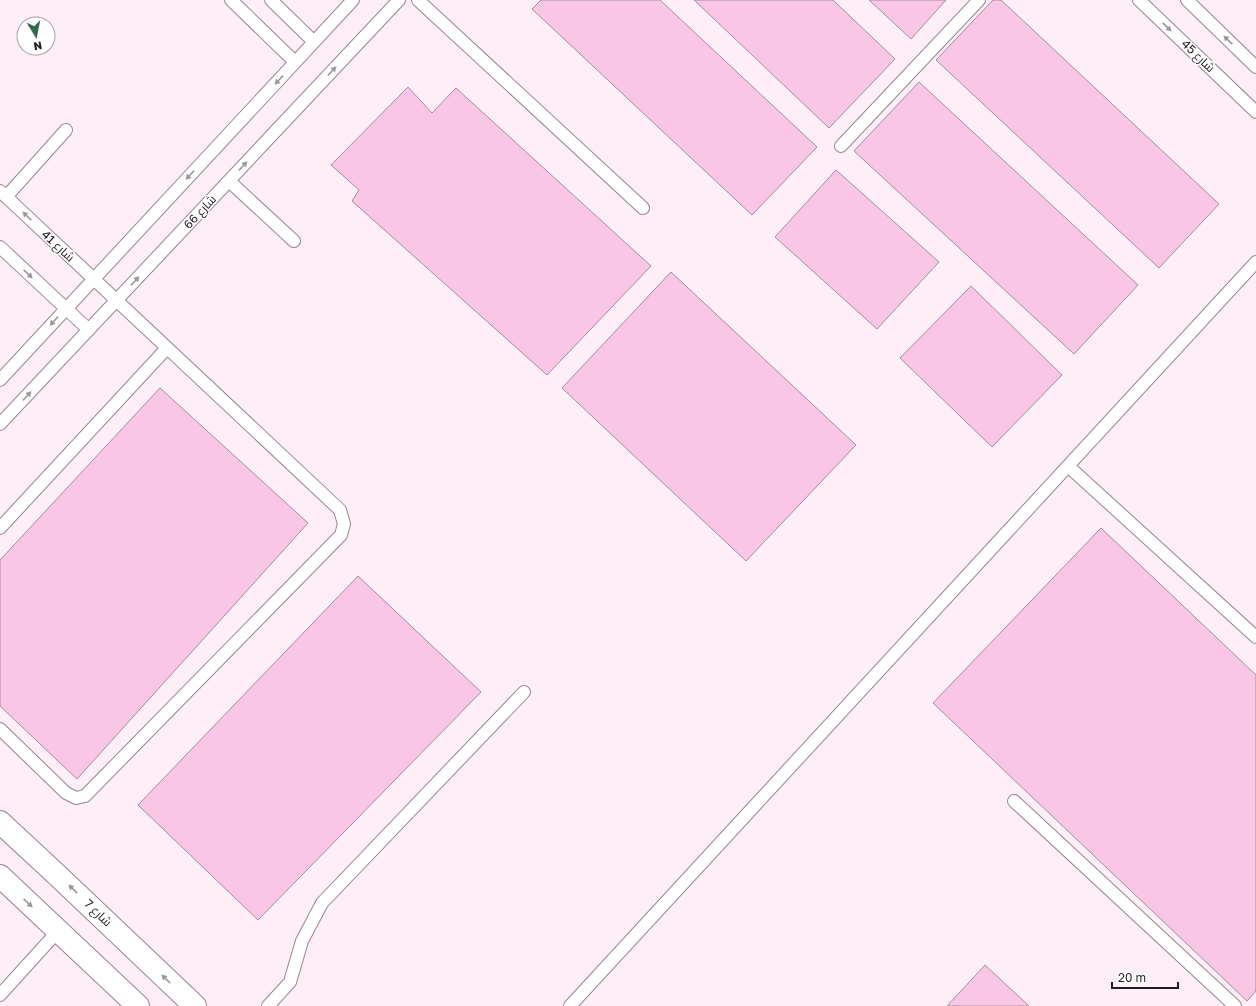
<svg xmlns="http://www.w3.org/2000/svg" width="1256" height="1006" font-family="'Golos Text',Cairo,sans-serif">
<style>
.building{fill:#fac6e5;stroke:#a38d9a}
.lines{fill:none;stroke-linecap:round;stroke-linejoin:round}
.lane-casing{stroke:#998490;stroke-width:14}
.street-casing{stroke:#998490;stroke-width:24}
.lane{stroke:#fff;stroke-width:12}
.street{stroke:#fff;stroke-width:22}
.oneway{fill:#9c989b}
.labels{text-anchor:middle;stroke-width:3;stroke-linejoin:round;paint-order:stroke}
.street-label{font-size:12px;fill:#241b20;stroke:#fff}
</style>
<rect width="100%" height="100%" fill="#fdeef7"/>
<path class="building" d="M 541,0 L 660,0 L 817,147 L 752,215 L 532,9 Z
M 694,0 L 833,0 L 895,59 L 829,128 Z
M 869,0 L 946,0 L 911,39 Z
M 993,0 L 1001,0 L 1219,204 L 1159,268 L 936,60 Z
M 919,82 L 1138,285 L 1074,354 L 854,151 Z
M 408,87 L 432,113 L 456,88 L 651,266 L 547,375 L 352,201 L 359,190 L 331,165 Z
M 836,170 L 939,262 L 877,329 L 775,237 Z
M 671,272 L 856,445 L 746,561 L 562,388 Z
M 971,286 L 1062,375 L 992,447 L 900,358 Z
M 160,388 L 308,523 L 77,779 L 0,706 L 0,560 Z
M 1101,528 L 1256,675 L 1256,991 L 1247,1001 L 933,703 Z
M 358,576 L 481,692 L 258,920 L 138,805 Z
M 985,965 L 1029,1006 L 947,1006 Z"/>
<g class="lines">
<g class="lane-casing">
<path id="lane" d="M 231,0 L 295,62
M 271,0 L 314,42
M 418,0 L 643,208
M 1139,0 L 1256,112
M 1187,0 L 1256,67
M 841,146 L 979,0
M 229,181 L 294,241
M 0,191 L 340,510 L 344,524 L 341,535 L 85,796 L 76,798 L 66,793 L 0,729
M 6,197 L 66,130
M 0,247 L 89,330
M 0,380 L 353,0
M 0,424 L 399,0
M 1068,466 L 1256,637
M 0,528 L 167,348
M 1014,801 L 1235,1006
M 0,995 L 58,931
M 268,1006 L 290,982 L 302,941 L 322,903 L 524,692
M 570,1006 L 1256,262"/>
</g>
<g class="street-casing">
<path id="street" d="M 0,822 L 56,874 L 195,1006
M 0,876 L 138,1006"/>
</g>
<use href="#lane" class="lane"/>
<use href="#street" class="street"/>
</g>
<defs><path id="oneway-solid" d="M-6-.8H1V-3.2L6.5 0L1 3.2V.8H-6Z"/></defs>
<g class="oneway">
<use href="#oneway-solid" transform="translate(1167 27) rotate(44)"/>
<use href="#oneway-solid" transform="translate(1228 40) rotate(-136)"/>
<use href="#oneway-solid" transform="translate(332 71) rotate(-47)"/>
<use href="#oneway-solid" transform="translate(279 80) rotate(133)"/>
<use href="#oneway-solid" transform="translate(243 166) rotate(-47)"/>
<use href="#oneway-solid" transform="translate(190 175) rotate(133)"/>
<use href="#oneway-solid" transform="translate(27 216) rotate(-137)"/>
<use href="#oneway-solid" transform="translate(28 274) rotate(43)"/>
<use href="#oneway-solid" transform="translate(135 281) rotate(-47)"/>
<use href="#oneway-solid" transform="translate(54 321) rotate(133)"/>
<use href="#oneway-solid" transform="translate(27 396) rotate(-47)"/>
<use href="#oneway-solid" transform="translate(73 889) rotate(-136)"/>
<use href="#oneway-solid" transform="translate(28 903) rotate(43)"/>
<use href="#oneway-solid" transform="translate(166 979) rotate(-136)"/>
</g>
<g class="labels">
<g class="street-label">
<text transform="translate(1198 56) rotate(44)" y="4">شارع 45</text>
<text transform="translate(200 212) rotate(-47)" y="4">شارع 66</text>
<text transform="translate(58 246) rotate(43)" y="4">شارع 41</text>
<text transform="translate(98 913) rotate(44)" y="4">شارع 7</text>
</g>
</g>
<g transform="translate(36 36) rotate(170)"><circle r="19" fill="#ffffff" stroke="#a7a4a6"/>
<path d="M0-3L7 15L0 10L-7 15Z" fill="#326950"/>
<text y="-6" font-size="11" font-weight="bold" text-anchor="middle" fill="#241b20">N</text>
</g>
<path d="M1112 982v6h66v-6" fill="none" stroke="#241b20" stroke-width="2"/>
<text x="1118" y="982" font-size="12" fill="#241b20" stroke="#ffffff" stroke-width="3" paint-order="stroke">20 m</text>
</svg>
